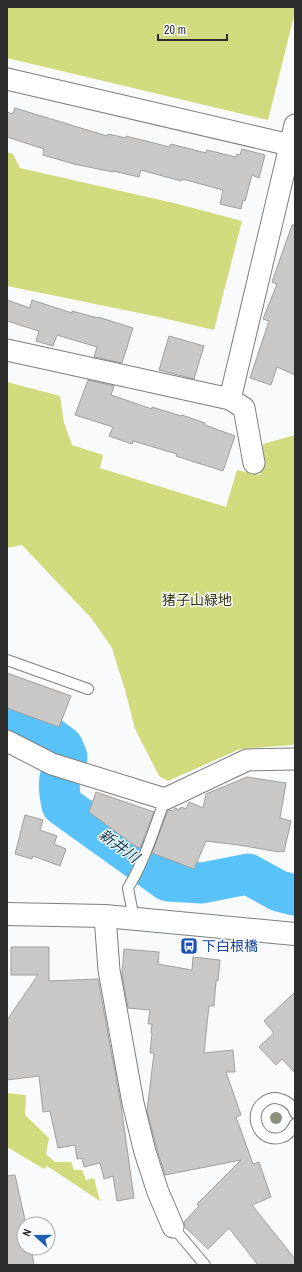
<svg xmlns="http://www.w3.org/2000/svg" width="302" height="1272" font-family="'Archivo Narrow','Noto Sans JP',sans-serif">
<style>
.green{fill:#d2da7e}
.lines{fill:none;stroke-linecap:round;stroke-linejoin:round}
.river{stroke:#59c2f8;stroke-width:41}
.building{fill:#c9c8c6;stroke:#a09f9e}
.lane-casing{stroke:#7c7e7f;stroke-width:12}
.street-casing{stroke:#7c7e7f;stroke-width:23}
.secondary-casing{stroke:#7c7e7f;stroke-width:24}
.lane{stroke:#fff;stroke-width:10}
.street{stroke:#fff;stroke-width:21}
.secondary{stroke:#fff;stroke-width:22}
.tree{fill:#8c8e78}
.labels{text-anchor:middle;stroke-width:3;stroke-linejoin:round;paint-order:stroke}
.park-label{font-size:14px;fill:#34360c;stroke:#f8fafb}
.transit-label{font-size:14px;fill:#164399;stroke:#f8fafb;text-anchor:start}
.water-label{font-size:15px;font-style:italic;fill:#0a394e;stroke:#f8fafb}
</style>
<rect width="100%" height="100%" fill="#f8fafb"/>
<path class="green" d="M 7,7 L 295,7 L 295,12 L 268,120 L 7,58 Z
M 7,152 L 13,154 L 20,168 L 178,204 L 242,221 L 214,330 L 154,316 L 7,286 Z
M 7,382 L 60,396 L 64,423 L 72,445 L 103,455 L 100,468 L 226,507 L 237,470 L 260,475 L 263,444 L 295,435 L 295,744 L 292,745 L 240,749 L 168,781 L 159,776 L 135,729 L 125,690 L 112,648 L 92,619 L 22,545 L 7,548 Z
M 7,1093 L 26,1095 L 25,1115 L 49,1138 L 46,1154 L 55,1162 L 71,1162 L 74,1170 L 82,1170 L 86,1180 L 94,1178 L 100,1201 L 47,1166 L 44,1169 L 7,1147 Z"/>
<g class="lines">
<path class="river" d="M 7,720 L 51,738 L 63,747 L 67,757 C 59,778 57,783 62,805 L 168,881 L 202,883 L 248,874 L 279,891 L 295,895"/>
</g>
<path class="building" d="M 15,108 L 107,136 L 108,134 L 126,138 L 126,136 L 170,147 L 171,144 L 206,153 L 207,150 L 236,157 L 237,154 L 240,155 L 242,149 L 265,155 L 259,178 L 252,175 L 245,201 L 243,200 L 241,209 L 220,204 L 223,190 L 182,179 L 181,181 L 141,170 L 139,177 L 113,171 L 113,172 L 74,164 L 43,155 L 44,149 L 7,137 L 7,112 L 13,114 Z
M 292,225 L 295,225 L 295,375 L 277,367 L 271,385 L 250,378 L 269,321 L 263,319 L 277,284 L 272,282 Z
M 7,300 L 30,308 L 32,300 L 72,313 L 72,311 L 98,318 L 98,317 L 133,328 L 122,363 L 94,357 L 97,347 L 57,335 L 53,346 L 36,341 L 39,331 L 7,321 Z
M 169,336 L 204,346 L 194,379 L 159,370 Z
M 88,380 L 114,386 L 111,395 L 152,409 L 152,407 L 181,416 L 182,415 L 205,423 L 205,425 L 235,436 L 223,471 L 176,456 L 177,454 L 133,441 L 132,444 L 109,436 L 113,427 L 75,415 Z
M 7,673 L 71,696 L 59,727 L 7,708 Z
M 247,777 L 286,783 L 280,818 L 291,821 L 284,852 L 280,851 L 279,852 L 239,845 L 206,841 L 194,869 L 152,853 L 168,810 L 173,811 L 175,808 L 180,810 L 181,807 L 186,809 L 189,802 L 203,808 L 206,794 Z
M 96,792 L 154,812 L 140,848 L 135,846 L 89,812 Z
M 25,815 L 43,820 L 40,830 L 57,836 L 54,844 L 66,849 L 60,866 L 33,856 L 32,859 L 15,854 Z
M 11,947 L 49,947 L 49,981 L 98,979 L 121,1105 L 134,1198 L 117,1201 L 113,1176 L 104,1179 L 100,1163 L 84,1167 L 82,1158 L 77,1159 L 75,1145 L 58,1148 L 50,1111 L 43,1112 L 39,1076 L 7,1080 L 7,1020 L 38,975 L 11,975 Z
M 124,949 L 159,952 L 158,964 L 192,970 L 193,957 L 220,960 L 218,981 L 216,981 L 214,1006 L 209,1006 L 204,1053 L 233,1050 L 235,1072 L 226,1072 L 241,1115 L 236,1117 L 253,1164 L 259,1162 L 271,1197 L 252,1205 L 295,1259 L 295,1265 L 258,1265 L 229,1228 L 208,1249 L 185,1227 L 184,1222 L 199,1206 L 197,1204 L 241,1160 L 165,1175 L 157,1149 L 147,1111 L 154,1053 L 150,1053 L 152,1033 L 151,1033 L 152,1024 L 148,1024 L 150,1010 L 128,1008 L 122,974 Z
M 295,992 L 295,1073 L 282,1059 L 276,1065 L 259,1047 L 274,1033 L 264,1021 Z
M 15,1175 L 26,1224 L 24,1224 L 24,1248 L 31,1248 L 34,1265 L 7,1265 L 7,1176 Z"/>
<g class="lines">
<g class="lane-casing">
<path id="lane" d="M 7,660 L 88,689
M 134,919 L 128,888 C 145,860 154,829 165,799
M 295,1113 C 293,1106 288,1101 280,1099 C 275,1097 270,1098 265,1101 C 245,1114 260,1146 283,1137 C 289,1135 292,1130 295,1124
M 173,1227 L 205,1265"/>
</g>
<g class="street-casing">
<path id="street" d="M 7,79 L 290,145
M 7,350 L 230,399 L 295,125
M 230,399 L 244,408 L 254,463
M 7,741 L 52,764 L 165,799 L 247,760 L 295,759
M 105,916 L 109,970 L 133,1103 L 145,1152 L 158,1192 L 173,1227"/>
</g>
<g class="secondary-casing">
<path id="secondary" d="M 7,914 L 105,916 L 295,934"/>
</g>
<use href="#lane" class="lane"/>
<use href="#street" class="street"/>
<use href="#secondary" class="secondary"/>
</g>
<circle class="tree" cx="276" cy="1118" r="6"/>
<defs>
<g id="bus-square" transform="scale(0.9)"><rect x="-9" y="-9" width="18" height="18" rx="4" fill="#1a4fb4" stroke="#f8fafb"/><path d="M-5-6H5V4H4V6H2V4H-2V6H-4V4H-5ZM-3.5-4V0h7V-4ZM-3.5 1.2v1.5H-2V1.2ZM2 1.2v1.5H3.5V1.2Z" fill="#fff"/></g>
</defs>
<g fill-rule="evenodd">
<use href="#bus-square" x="189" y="946"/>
</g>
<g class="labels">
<g class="park-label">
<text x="197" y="605">猪子山緑地</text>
</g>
<g class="transit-label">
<text x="202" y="951">下白根橋</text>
</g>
<g class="water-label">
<text transform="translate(119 846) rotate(36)" y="5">新井川</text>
</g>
</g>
<rect width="302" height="1272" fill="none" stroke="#2c2c2d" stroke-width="16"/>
<g transform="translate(36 1236) rotate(291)"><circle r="19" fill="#f8fafb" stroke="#a6a8a9"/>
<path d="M0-3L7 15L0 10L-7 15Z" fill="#1f5eaf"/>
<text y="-6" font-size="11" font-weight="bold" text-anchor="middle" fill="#2c2c2d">N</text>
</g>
<path d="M158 34v6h69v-6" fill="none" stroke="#2c2c2d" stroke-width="2"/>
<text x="164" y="34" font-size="12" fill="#2c2c2d" stroke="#f8fafb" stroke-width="3" paint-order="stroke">20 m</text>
</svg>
